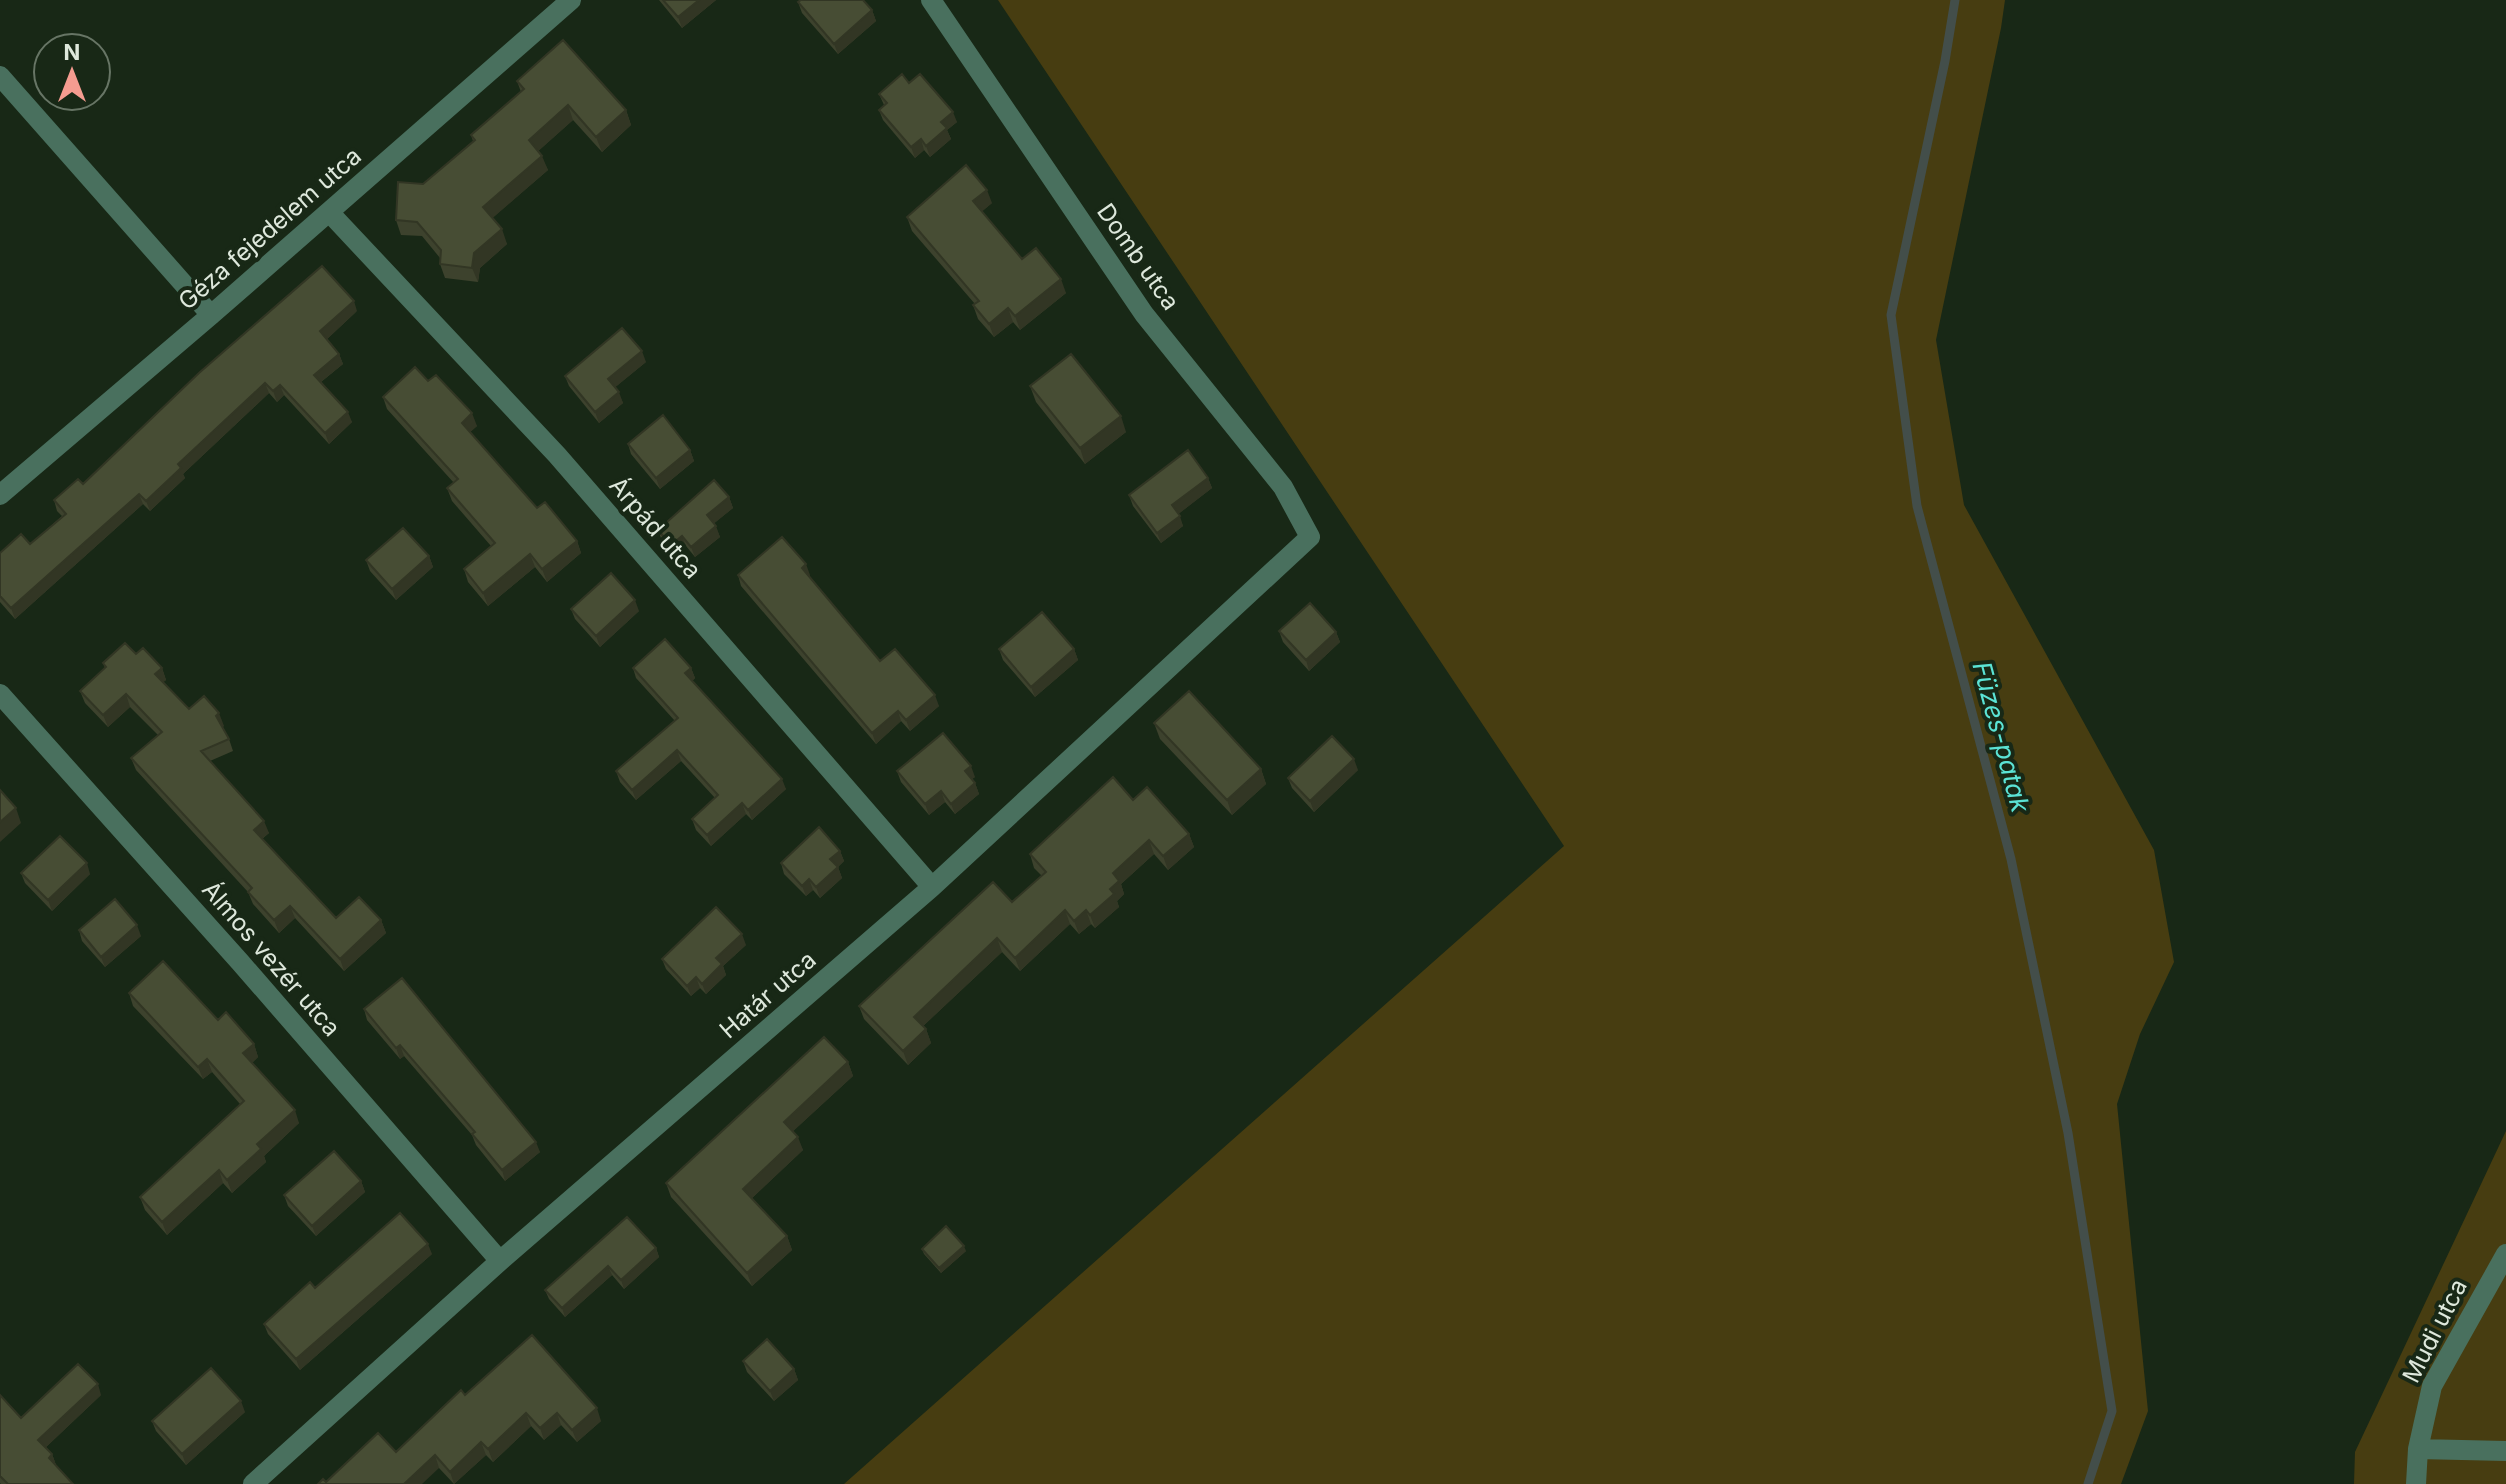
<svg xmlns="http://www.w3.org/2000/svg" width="2506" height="1484" font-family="Inter,sans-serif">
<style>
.green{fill:#473d11}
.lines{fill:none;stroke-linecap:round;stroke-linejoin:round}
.stream{stroke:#434e4a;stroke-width:9}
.minor{stroke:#49705e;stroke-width:20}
.wall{fill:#3d422d}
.shaded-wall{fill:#323624}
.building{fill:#474d34;stroke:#323624;stroke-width:2}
.labels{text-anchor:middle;stroke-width:8;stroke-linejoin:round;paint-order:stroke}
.street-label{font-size:24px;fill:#dee8dc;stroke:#182816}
.water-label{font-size:26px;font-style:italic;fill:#5be3d5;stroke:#182816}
</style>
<rect width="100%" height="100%" fill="#182816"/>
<path class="green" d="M 998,0 L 2005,0 L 2001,28 L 1936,340 L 1964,505 L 2154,850 L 2174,962 L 2140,1034 L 2117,1104 L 2148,1411 L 2121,1484 L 844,1484 L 1564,846 Z
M 2506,1131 L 2506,1484 L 2354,1484 L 2355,1452 Z"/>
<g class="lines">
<path class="stream" d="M 1955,0 L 1945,61 L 1891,315 L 1917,506 L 2011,859 L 2068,1133 L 2112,1411 L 2088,1484"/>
<path class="minor" d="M 0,76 L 211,315
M 329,212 L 557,455 L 932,887
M 0,495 L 211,315 L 571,0
M 0,694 L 240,962 L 500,1261
M 2418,1449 L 2506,1451
M 253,1484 L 500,1261 L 932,887 L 1310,537 L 1283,487 L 1144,314 L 931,0
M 2416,1484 L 2418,1449 L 2432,1386 L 2506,1254"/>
</g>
<path class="wall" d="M 659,0 L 716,0 L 682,28 Z
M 798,2 L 872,10 L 876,21 L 838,54 L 802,13 Z
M 517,81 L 626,110 L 631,125 L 602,152 L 573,120 L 538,151 L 548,170 L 492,218 L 507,244 L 480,268 L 478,282 L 445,278 L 440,264 L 440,258 L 422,236 L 401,235 L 396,220 L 423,184 L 473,141 L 471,135 L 521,92 Z
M 909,83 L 957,122 L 947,130 L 951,139 L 930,157 L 924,150 L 915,158 L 883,120 L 879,110 L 884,105 L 879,94 Z
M 992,203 L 982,211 L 1022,259 L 1066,293 L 1020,330 L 1013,322 L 994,337 L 978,319 L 973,305 L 975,304 L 912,231 L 907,217 Z
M 357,311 L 327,339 L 339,354 L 343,364 L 321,382 L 352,422 L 329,444 L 284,395 L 277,402 L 269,393 L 183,474 L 185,478 L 150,511 L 143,504 L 15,619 L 0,602 L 0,553 L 30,544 L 62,516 L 57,511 L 54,500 L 83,484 Z
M 646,362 L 615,387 L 623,403 L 599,423 L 569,386 L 565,376 Z
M 428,381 L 477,426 L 470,432 L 537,508 L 577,541 L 581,553 L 547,582 L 535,567 L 488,606 L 468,582 L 464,569 L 491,546 L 452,501 L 447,488 L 454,483 L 387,409 L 383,397 Z
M 1030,386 L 1126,432 L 1085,464 L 1036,402 Z
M 628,444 L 690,450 L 694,461 L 660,489 L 631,454 Z
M 1208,478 L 1212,488 L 1178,514 L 1183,526 L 1161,543 L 1133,506 L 1129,495 Z
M 729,497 L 733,508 L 714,523 L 720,537 L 695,557 L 686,546 L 675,556 L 662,541 L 658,530 Z
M 429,556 L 433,567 L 396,600 L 370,571 L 366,560 Z
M 738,575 L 810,575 L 809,576 L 880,661 L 939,706 L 910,731 L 901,721 L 876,744 L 741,586 Z
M 571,609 L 639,611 L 600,647 L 575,619 Z
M 1279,631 L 1336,632 L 1340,642 L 1309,671 L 1283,642 Z
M 999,649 L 1074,649 L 1078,660 L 1035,697 L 1003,660 Z
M 136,654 L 162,668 L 166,680 L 163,682 L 189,709 L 224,726 L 222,727 L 229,739 L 233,751 L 210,761 L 269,833 L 262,839 L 336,918 L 381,920 L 386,933 L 344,971 L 295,918 L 279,933 L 253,904 L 248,892 L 136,770 L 131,758 L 158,735 L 130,707 L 108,727 L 85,703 L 80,691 L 105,668 L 103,663 Z
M 633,668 L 691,668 L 695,678 L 692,681 L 786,789 L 752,820 L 746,814 L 711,846 L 696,830 L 692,819 L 715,798 L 681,761 L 636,800 L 620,782 L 616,771 L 675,721 L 636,678 Z
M 1154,723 L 1261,769 L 1266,784 L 1232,815 L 1160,739 Z
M 1358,770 L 1314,812 L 1292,788 L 1288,778 Z
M 897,771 L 975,777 L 972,779 L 975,783 L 979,794 L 955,814 L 945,802 L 929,815 L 901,782 Z
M 1133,800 L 1189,834 L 1194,847 L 1168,870 L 1154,854 L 1121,884 L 1124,894 L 1117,901 L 1119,907 L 1095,928 L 1091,924 L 1079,934 L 1070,924 L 1020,971 L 1002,952 L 923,1026 L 926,1029 L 931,1043 L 908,1065 L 864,1019 L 859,1006 L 1012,902 L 1042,876 L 1034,868 L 1030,854 Z
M 840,851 L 844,861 L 838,867 L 842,878 L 820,898 L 813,890 L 806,896 L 784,874 L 781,863 Z
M 21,873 L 90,874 L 52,911 L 25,883 Z
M 79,930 L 141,936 L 105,967 L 82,941 Z
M 746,945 L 723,966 L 726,975 L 706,994 L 700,988 L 691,996 L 666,969 L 662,959 Z
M 129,993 L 218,1020 L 254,1044 L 258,1057 L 252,1063 L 299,1123 L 264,1156 L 266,1162 L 232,1193 L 223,1183 L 167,1235 L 145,1210 L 140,1197 L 240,1104 L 212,1072 L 203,1079 L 133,1006 Z
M 364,1009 L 540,1152 L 505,1181 L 476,1145 L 472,1135 L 404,1056 L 400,1059 L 367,1020 Z
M 848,1062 L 853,1076 L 793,1131 L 803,1150 L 752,1198 L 787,1236 L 792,1250 L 752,1286 L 671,1197 L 666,1183 Z
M 361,1181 L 365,1192 L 316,1236 L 288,1206 L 284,1195 Z
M 656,1248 L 659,1257 L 624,1289 L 612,1275 L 565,1317 L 549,1299 L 545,1290 Z
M 922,1249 L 966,1251 L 941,1273 L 924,1254 Z
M 432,1254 L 300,1370 L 268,1334 L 264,1324 L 315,1288 Z
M 743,1361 L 794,1369 L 798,1380 L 774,1401 L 747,1372 Z
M 0,1395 L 21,1418 L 101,1395 L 46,1447 L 52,1454 L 56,1465 L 73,1484 L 1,1484 L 0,1483 Z
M 465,1395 L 601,1421 L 577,1442 L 561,1425 L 544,1440 L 531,1426 L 493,1462 L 486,1455 L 454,1484 L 439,1468 L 326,1482 L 396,1452 Z
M 245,1412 L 186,1465 L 156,1431 L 152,1421 Z"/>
<path class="shaded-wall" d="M 699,0 L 716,0 L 682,28 L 678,17 Z
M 872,10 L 876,21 L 838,54 L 834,44 Z
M 568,105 L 573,120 L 534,155 L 529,140 Z
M 626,110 L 631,125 L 602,152 L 596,137 Z
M 953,112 L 957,122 L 947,130 L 951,139 L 930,157 L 926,146 L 941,122 Z
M 921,139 L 924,150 L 915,158 L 911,147 Z
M 542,156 L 548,170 L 488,222 L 483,207 Z
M 987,190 L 992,203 L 978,215 L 973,201 Z
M 502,229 L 507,244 L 480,268 L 478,282 L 472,268 L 474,253 Z
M 1061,279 L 1066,293 L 1020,330 L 1015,316 Z
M 354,301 L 357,311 L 324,342 L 320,331 Z
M 1008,308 L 1013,322 L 994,337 L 989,324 Z
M 642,351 L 646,362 L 612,390 L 608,379 Z
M 339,354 L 343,364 L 317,385 L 314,375 Z
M 265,383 L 269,393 L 183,474 L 185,478 L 150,511 L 146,501 L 178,464 Z
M 280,385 L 284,395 L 277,402 L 273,391 Z
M 619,392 L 623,403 L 599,423 L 595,412 Z
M 348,412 L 352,422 L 329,444 L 325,433 Z
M 472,413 L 477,426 L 466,436 L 462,423 Z
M 1121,416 L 1126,432 L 1085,464 L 1080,448 Z
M 690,450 L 694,461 L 660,489 L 656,478 Z
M 1208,478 L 1212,488 L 1176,516 L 1172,505 Z
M 139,494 L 143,504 L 15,619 L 11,608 Z
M 729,497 L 733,508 L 711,526 L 707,515 Z
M 1180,516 L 1183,526 L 1161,543 L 1157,533 Z
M 716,526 L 720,537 L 695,557 L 691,547 Z
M 682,536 L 686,546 L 675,556 L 671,545 Z
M 577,541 L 581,553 L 547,582 L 542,569 Z
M 530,554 L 535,567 L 488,606 L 483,593 Z
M 429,556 L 433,567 L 396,600 L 392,589 Z
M 806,564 L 810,575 L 806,579 L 802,568 Z
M 635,600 L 639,611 L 600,647 L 596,636 Z
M 1336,632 L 1340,642 L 1309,671 L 1306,660 Z
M 1074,649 L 1078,660 L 1035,697 L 1031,687 Z
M 162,668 L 166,680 L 159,686 L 155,674 Z
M 691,668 L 695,678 L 689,684 L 685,673 Z
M 126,694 L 130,707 L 108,727 L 103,715 Z
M 935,695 L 939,706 L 910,731 L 906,720 Z
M 898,711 L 901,721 L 876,744 L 872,733 Z
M 219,713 L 224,726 L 220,729 L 216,716 Z
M 677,750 L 681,761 L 636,800 L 632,790 Z
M 1354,759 L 1358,770 L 1314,812 L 1310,801 Z
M 971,766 L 975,777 L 969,781 L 965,771 Z
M 1261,769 L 1266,784 L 1232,815 L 1227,800 Z
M 782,779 L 786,789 L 752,820 L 748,810 Z
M 975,783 L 979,794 L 955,814 L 951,804 Z
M 941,791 L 945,802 L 929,815 L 925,804 Z
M 742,803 L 746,814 L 711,846 L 707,835 Z
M 16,808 L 21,823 L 0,842 L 0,822 Z
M 264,821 L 269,833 L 258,842 L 254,830 Z
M 1189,834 L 1194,847 L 1168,870 L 1163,856 Z
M 1149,840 L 1154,854 L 1121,884 L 1124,894 L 1117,901 L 1119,907 L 1095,928 L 1090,915 L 1113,873 Z
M 840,851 L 844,861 L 834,870 L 830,859 Z
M 87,863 L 90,874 L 52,911 L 48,900 Z
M 838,867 L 842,878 L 820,898 L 816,887 Z
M 809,879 L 813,890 L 806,896 L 802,886 Z
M 290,906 L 295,918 L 279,933 L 274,920 Z
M 1065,910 L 1070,924 L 1020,971 L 1015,958 Z
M 1086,910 L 1091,924 L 1079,934 L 1074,921 Z
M 381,920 L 386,933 L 344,971 L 340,959 Z
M 137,925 L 141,936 L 105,967 L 101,957 Z
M 742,934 L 746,945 L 723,966 L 726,975 L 706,994 L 702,984 L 716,958 Z
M 997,938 L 1002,952 L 919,1030 L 914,1017 Z
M 696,977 L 700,988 L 691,996 L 687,986 Z
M 926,1029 L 931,1043 L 908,1065 L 903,1051 Z
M 254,1044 L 258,1057 L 248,1066 L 243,1053 Z
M 400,1045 L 404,1056 L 400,1059 L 396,1048 Z
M 207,1059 L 212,1072 L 203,1079 L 198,1067 Z
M 848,1062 L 853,1076 L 789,1135 L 784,1122 Z
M 295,1110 L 299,1123 L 264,1156 L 266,1162 L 232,1193 L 227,1180 L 257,1144 Z
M 798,1137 L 803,1150 L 748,1202 L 743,1189 Z
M 536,1142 L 540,1152 L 505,1181 L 502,1170 Z
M 219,1170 L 223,1183 L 167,1235 L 162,1222 Z
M 361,1181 L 365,1192 L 316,1236 L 312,1226 Z
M 787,1236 L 792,1250 L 752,1286 L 747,1273 Z
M 428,1244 L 432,1254 L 300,1370 L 296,1359 Z
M 964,1246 L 966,1251 L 941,1273 L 939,1268 Z
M 656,1248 L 659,1257 L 624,1289 L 621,1280 Z
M 608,1266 L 612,1275 L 565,1317 L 562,1308 Z
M 794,1369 L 798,1380 L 774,1401 L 770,1391 Z
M 98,1384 L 101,1395 L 42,1451 L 38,1440 Z
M 241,1401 L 245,1412 L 186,1465 L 182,1454 Z
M 597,1408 L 601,1421 L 577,1442 L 572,1430 Z
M 526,1413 L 531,1426 L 493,1462 L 488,1449 Z
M 557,1413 L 561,1425 L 544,1440 L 540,1428 Z
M 481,1442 L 486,1455 L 454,1484 L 450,1472 Z
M 52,1454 L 56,1465 L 52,1468 L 49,1458 Z
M 435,1455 L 439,1468 L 422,1484 L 404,1484 Z"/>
<path class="building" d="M 663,0 L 699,0 L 678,17 Z
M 801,0 L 863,0 L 872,10 L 834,44 L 798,2 Z
M 563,40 L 626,110 L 596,137 L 568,105 L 529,140 L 542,156 L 483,207 L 502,229 L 474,253 L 472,268 L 440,264 L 441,250 L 417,222 L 396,220 L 398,182 L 423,184 L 475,140 L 471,135 L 524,89 L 517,81 Z
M 902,74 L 909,83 L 920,74 L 953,112 L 941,122 L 947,128 L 926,146 L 921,139 L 911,147 L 879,110 L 887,103 L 879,94 Z
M 966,165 L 987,190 L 973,201 L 1022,259 L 1036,248 L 1061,279 L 1015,316 L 1008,308 L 989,324 L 973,305 L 979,301 L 907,217 Z
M 322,266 L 354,301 L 320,331 L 339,354 L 314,375 L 348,412 L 325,433 L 280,385 L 273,391 L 265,383 L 178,464 L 181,468 L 146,501 L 139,494 L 11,608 L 0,596 L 0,553 L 21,534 L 30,544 L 66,514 L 54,500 L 78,479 L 83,484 L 199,373 Z
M 622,328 L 642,351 L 608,379 L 619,392 L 595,412 L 565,376 Z
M 1071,354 L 1121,416 L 1080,448 L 1030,386 Z
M 415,367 L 428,381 L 436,375 L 472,413 L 462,423 L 537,508 L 545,502 L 577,541 L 542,569 L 530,554 L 483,593 L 464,569 L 495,543 L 447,488 L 458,479 L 383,397 Z
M 663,415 L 690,450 L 656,478 L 628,444 Z
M 1188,450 L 1208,478 L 1172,505 L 1180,516 L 1157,533 L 1129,495 Z
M 714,480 L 729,497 L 707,515 L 716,526 L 691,547 L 682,536 L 671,545 L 658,530 Z
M 403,528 L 429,556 L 392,589 L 366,560 Z
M 782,537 L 806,564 L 802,568 L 880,661 L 895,649 L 935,695 L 906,720 L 898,711 L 872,733 L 738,575 Z
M 611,573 L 635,600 L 596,636 L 571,609 Z
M 1310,603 L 1336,632 L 1306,660 L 1279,631 Z
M 1042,612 L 1074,649 L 1031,687 L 999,649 Z
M 665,639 L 691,668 L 685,673 L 782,779 L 748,810 L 742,803 L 707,835 L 692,819 L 718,795 L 677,750 L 632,790 L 616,771 L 678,718 L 633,668 Z
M 125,643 L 136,654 L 143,648 L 162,668 L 155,674 L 189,709 L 204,696 L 219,713 L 216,716 L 229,739 L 201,751 L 264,821 L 254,830 L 336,918 L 359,897 L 381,920 L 340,959 L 290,906 L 274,920 L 248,892 L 252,888 L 131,758 L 162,732 L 126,694 L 103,715 L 80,691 L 106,667 L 103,663 Z
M 1189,691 L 1261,769 L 1227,800 L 1154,723 Z
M 943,733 L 971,766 L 965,771 L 975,783 L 951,804 L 941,791 L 925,804 L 897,771 Z
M 1332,736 L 1354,759 L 1310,801 L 1288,778 Z
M 1113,777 L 1133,800 L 1147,787 L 1189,834 L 1163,856 L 1149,840 L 1113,873 L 1119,881 L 1110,889 L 1114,894 L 1090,915 L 1086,910 L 1074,921 L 1065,910 L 1015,958 L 997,938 L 914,1017 L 926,1029 L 903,1051 L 859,1006 L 993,882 L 1012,902 L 1046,872 L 1030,854 Z
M 0,790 L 16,808 L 0,822 Z
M 819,827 L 840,851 L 830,859 L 838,867 L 816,887 L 809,879 L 802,886 L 781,863 Z
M 60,836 L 87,863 L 48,900 L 21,873 Z
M 115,899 L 137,925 L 101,957 L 79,930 Z
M 716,907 L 742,934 L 716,958 L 722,964 L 702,984 L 696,977 L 687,986 L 662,959 Z
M 163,961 L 218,1020 L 226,1012 L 254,1044 L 243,1053 L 295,1110 L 257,1144 L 261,1149 L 227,1180 L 219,1170 L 162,1222 L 140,1197 L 244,1101 L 207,1059 L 198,1067 L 129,993 Z
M 402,978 L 536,1142 L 502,1170 L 472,1134 L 475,1132 L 400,1045 L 396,1048 L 364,1009 Z
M 824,1037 L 848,1062 L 784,1122 L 798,1137 L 743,1189 L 787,1236 L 747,1273 L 666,1183 Z
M 334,1151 L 361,1181 L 312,1226 L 284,1195 Z
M 400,1213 L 428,1244 L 296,1359 L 264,1324 L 310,1282 L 315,1288 Z
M 627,1217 L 656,1248 L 621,1280 L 608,1266 L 562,1308 L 545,1290 Z
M 946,1226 L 964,1246 L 939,1268 L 922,1249 Z
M 532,1335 L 597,1408 L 572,1430 L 557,1413 L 540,1428 L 526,1413 L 488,1449 L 481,1442 L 450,1472 L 435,1455 L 404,1484 L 318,1484 L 323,1479 L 326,1482 L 378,1433 L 396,1452 L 461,1390 L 465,1395 Z
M 767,1339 L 794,1369 L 770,1391 L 743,1361 Z
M 78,1364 L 98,1384 L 38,1440 L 52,1454 L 49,1458 L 73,1484 L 8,1484 L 0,1476 L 0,1395 L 21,1418 Z
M 211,1368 L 241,1401 L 182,1454 L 152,1421 Z"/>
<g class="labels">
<g class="street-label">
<text transform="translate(270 229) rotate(-41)" y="8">Géza fejedelem utca</text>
<text transform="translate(1138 257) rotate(55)" y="8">Domb utca</text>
<text transform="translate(655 528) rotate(49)" y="8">Árpád utca</text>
<text transform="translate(271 959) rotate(49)" y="8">Álmos vezér utca</text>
<text transform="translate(768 995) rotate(-41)" y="8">Határ utca</text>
<text transform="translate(2435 1331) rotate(-63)" y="8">Mudi utca</text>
</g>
<g class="water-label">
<text transform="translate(2001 737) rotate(75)" y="9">Füzes-patak</text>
</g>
</g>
<g transform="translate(72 72)"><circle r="38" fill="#182816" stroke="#677565" stroke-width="2"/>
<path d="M0-6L14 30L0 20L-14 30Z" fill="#f59c90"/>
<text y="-12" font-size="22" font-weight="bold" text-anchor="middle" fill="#dee8dc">N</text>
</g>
</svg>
